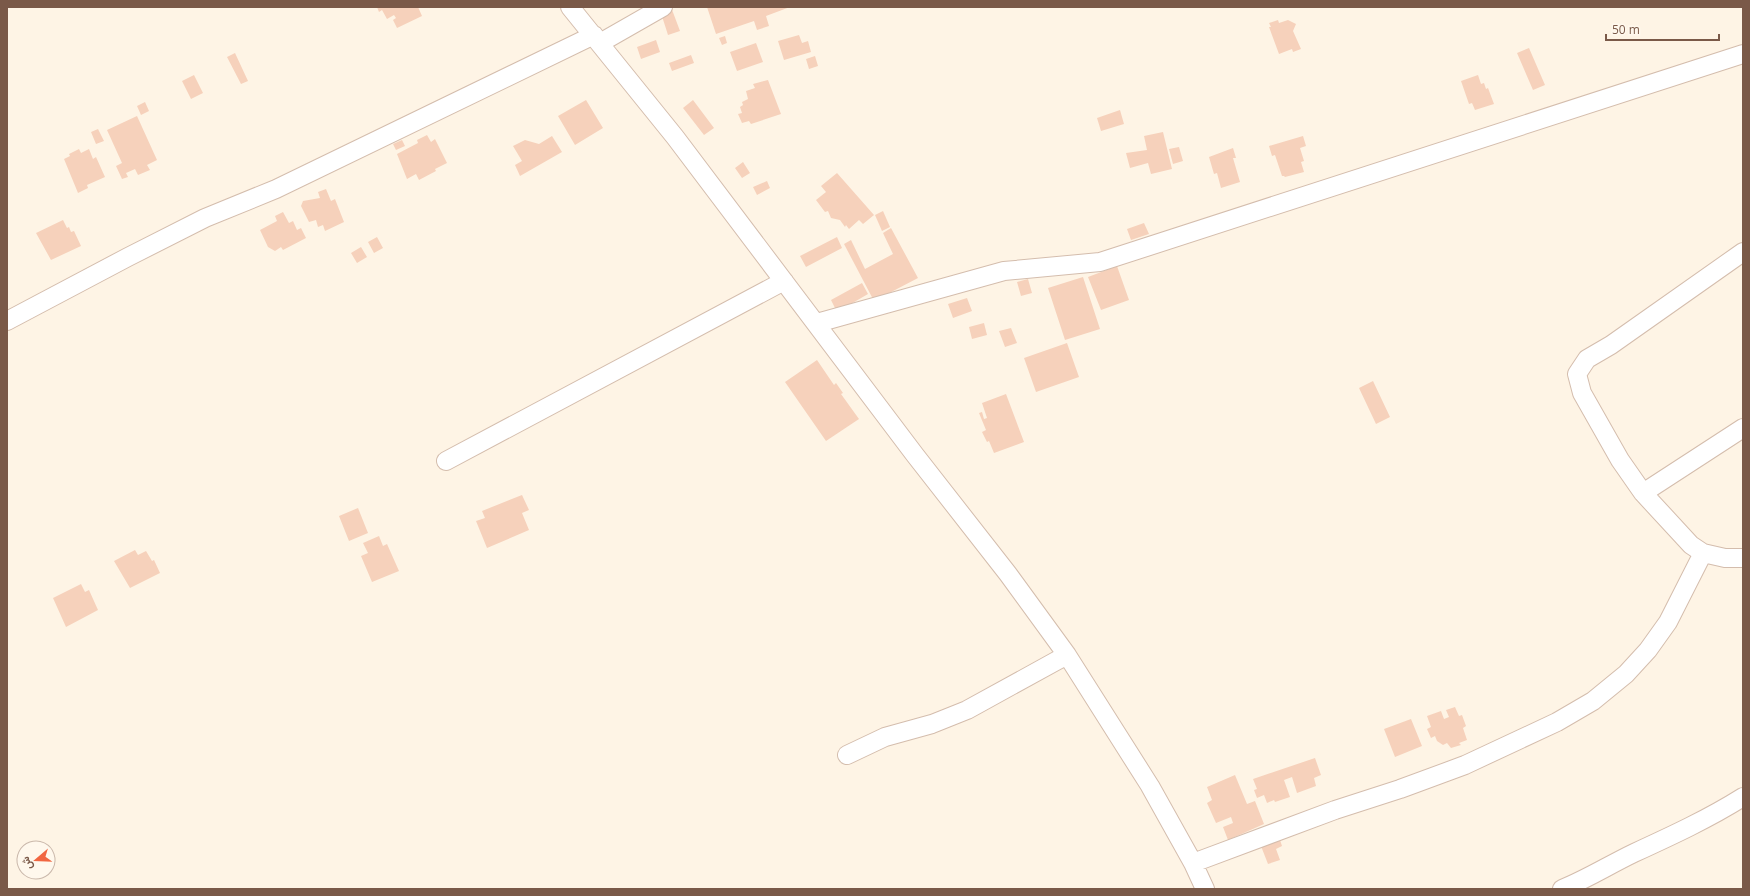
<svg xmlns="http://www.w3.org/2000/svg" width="1750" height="896" font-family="'Open Sans',Vazirmatn,sans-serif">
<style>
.building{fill:#f6d1bb}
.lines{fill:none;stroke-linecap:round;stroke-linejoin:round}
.minor-casing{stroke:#d4bdad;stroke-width:20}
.minor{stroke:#fff;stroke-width:18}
</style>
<rect width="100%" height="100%" fill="#fef4e5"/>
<path class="building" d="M 377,7 L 418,7 L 422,16 L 397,28 L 393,20 L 396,18 L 394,15 L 387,19 L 382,10 L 379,12 Z
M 671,7 L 680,31 L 668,35 L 660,10 Z
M 707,7 L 790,7 L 766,16 L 769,26 L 757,30 L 754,21 L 716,34 Z
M 1278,20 L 1279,23 L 1288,20 L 1296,24 L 1293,31 L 1301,49 L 1293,52 L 1292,49 L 1279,54 L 1269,27 L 1271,27 L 1269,23 Z
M 799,35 L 802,43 L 808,41 L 811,52 L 784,60 L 778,41 Z
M 725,36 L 727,43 L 722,45 L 719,38 Z
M 656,40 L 660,52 L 641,59 L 637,47 Z
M 756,43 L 763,62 L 737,71 L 730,52 Z
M 1529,48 L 1545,85 L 1533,90 L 1517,53 Z
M 235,53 L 248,81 L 241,84 L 227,57 Z
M 691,55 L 694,63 L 672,71 L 669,63 Z
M 815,56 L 818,66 L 809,69 L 806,59 Z
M 194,75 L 203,93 L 191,99 L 182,81 Z
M 1478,75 L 1481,84 L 1484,83 L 1486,89 L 1488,88 L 1494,104 L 1475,110 L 1472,103 L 1469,104 L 1461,81 Z
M 768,80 L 781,114 L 751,124 L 749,121 L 742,123 L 738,114 L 742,113 L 740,107 L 743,105 L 742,102 L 748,99 L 746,91 L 755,88 L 753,84 Z
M 586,100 L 603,128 L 575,145 L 558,116 Z
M 693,100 L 714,128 L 704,135 L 683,108 Z
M 145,102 L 149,111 L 141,115 L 137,106 Z
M 1120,110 L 1124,124 L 1101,131 L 1097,118 Z
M 137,116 L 157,160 L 147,165 L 150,170 L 138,175 L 135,169 L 126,173 L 128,177 L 122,179 L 116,166 L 122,163 L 107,130 Z
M 98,129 L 104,141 L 96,144 L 91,132 Z
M 1163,132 L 1172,169 L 1151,174 L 1148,163 L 1130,168 L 1126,153 L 1147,150 L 1144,136 Z
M 427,135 L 431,142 L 435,139 L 447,163 L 435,169 L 436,171 L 419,180 L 416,174 L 407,179 L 397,154 L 418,143 L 417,140 Z
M 552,136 L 562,152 L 520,176 L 515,165 L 522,161 L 513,146 L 525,140 L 539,144 Z
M 1303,136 L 1306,146 L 1300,148 L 1304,161 L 1301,162 L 1304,172 L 1285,177 L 1284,176 L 1282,176 L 1275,155 L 1272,156 L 1269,146 Z
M 402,140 L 405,146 L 396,150 L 393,144 Z
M 1179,147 L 1183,161 L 1173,164 L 1169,149 Z
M 1233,148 L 1236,158 L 1233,158 L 1240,182 L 1221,188 L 1217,173 L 1214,174 L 1209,157 Z
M 79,149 L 81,153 L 89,149 L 93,159 L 96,157 L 105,177 L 87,185 L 88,188 L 78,193 L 64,159 L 70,156 L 69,154 Z
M 743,162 L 750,173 L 742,178 L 735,168 Z
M 837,173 L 874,215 L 863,224 L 859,220 L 849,229 L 846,225 L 845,227 L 840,220 L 831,218 L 828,211 L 825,212 L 816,200 L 826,192 L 821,186 Z
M 767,181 L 770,188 L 757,195 L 753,187 Z
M 326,189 L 331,201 L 335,199 L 344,222 L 325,231 L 323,225 L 318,227 L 316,220 L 309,222 L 301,206 L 303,201 L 320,198 L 318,192 Z
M 883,211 L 890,227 L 882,231 L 875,215 Z
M 283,212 L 289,223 L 293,221 L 297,230 L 301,228 L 306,238 L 283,250 L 281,247 L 275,251 L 268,247 L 260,230 L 277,221 L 275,216 Z
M 63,220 L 67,228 L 69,227 L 71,232 L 74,231 L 81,246 L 51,260 L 36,233 Z
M 1144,223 L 1149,234 L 1131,240 L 1127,229 Z
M 891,228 L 918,278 L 874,301 L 844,244 L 851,240 L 865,269 L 893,254 L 883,233 Z
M 377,237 L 383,248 L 374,253 L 368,242 Z
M 837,237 L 842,248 L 806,267 L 800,256 Z
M 361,247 L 367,257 L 357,263 L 351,253 Z
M 1117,266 L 1129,300 L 1101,310 L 1088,277 Z
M 1083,277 L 1100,329 L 1065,340 L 1048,288 Z
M 1028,279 L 1032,293 L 1021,296 L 1017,282 Z
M 862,283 L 868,294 L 837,312 L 831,300 Z
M 967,298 L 972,311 L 953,318 L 948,304 Z
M 984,323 L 987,335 L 972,339 L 969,327 Z
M 1011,328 L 1017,343 L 1005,347 L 999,331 Z
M 1067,343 L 1079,377 L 1036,392 L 1024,358 Z
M 817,360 L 834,385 L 836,383 L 843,393 L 841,394 L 859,419 L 826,441 L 785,382 Z
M 1373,381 L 1390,417 L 1376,424 L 1359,388 Z
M 1006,394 L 1024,442 L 994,453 L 989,441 L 987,442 L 982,432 L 986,430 L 979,413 L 982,412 L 984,419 L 987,418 L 982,403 Z
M 522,495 L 529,510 L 522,513 L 529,530 L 487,548 L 476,521 L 485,518 L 482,511 Z
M 358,508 L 368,533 L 349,541 L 339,516 Z
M 379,536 L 383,546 L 387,544 L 399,571 L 372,582 L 361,556 L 368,553 L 363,543 Z
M 135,550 L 138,555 L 146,551 L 152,561 L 154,560 L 160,573 L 130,588 L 114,561 Z
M 81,584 L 85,592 L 89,590 L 98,610 L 66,627 L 53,598 Z
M 1455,707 L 1459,716 L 1462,715 L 1466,726 L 1463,728 L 1467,740 L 1459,743 L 1461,745 L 1451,748 L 1447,743 L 1443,745 L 1437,741 L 1435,736 L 1431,738 L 1427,729 L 1431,727 L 1427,716 L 1441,711 L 1444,719 L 1449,717 L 1446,710 Z
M 1411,719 L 1422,746 L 1395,757 L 1384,729 Z
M 1315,758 L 1321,775 L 1314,778 L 1316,786 L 1297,793 L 1292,777 L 1284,780 L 1290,797 L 1275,802 L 1274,800 L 1267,803 L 1264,795 L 1257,798 L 1254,790 L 1257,789 L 1253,779 Z
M 1235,775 L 1247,804 L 1255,801 L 1264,824 L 1228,840 L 1223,827 L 1233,823 L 1231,817 L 1216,823 L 1207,803 L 1212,800 L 1207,787 Z
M 1278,834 L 1282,846 L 1276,849 L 1280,860 L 1268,864 L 1259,841 Z"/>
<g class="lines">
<g class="minor-casing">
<path id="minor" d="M 570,7 L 675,137 L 915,455 L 1008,574 L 1067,655 L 1150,786 L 1193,863 L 1205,889
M 600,43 L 663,7
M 1743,252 L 1611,345 L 1587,359 L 1577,374 L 1582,393 L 1620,460 L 1643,493 L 1691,545 L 1703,553 L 1725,558 L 1743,558
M 7,321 L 128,257 L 205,218 L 276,189 L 594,35
M 817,323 L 1004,271 L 1100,262 L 1743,54
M 446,461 L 784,281
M 1643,493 L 1743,428
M 847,755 L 885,737 L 932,724 L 967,710 L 1067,655
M 1193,863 L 1335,810 L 1400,789 L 1465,765 L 1557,722 L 1593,701 L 1626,674 L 1648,650 L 1668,622 L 1703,553
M 1562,889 C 1587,879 1609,865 1634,853 C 1671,836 1708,819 1743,797"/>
</g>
<use href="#minor" class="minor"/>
</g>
<rect width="1750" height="896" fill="none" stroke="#7a5948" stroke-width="16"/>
<g transform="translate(36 860) rotate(251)"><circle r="19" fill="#fff8ed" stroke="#cab8ab"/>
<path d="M0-3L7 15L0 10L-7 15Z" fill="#f16641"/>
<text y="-6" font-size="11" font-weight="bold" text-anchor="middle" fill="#7a5948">ش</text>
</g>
<path d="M1606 34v6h113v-6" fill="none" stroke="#7a5948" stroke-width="2"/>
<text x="1612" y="34" font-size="12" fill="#7a5948" stroke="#fff8ed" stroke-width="3" paint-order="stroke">50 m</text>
</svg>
